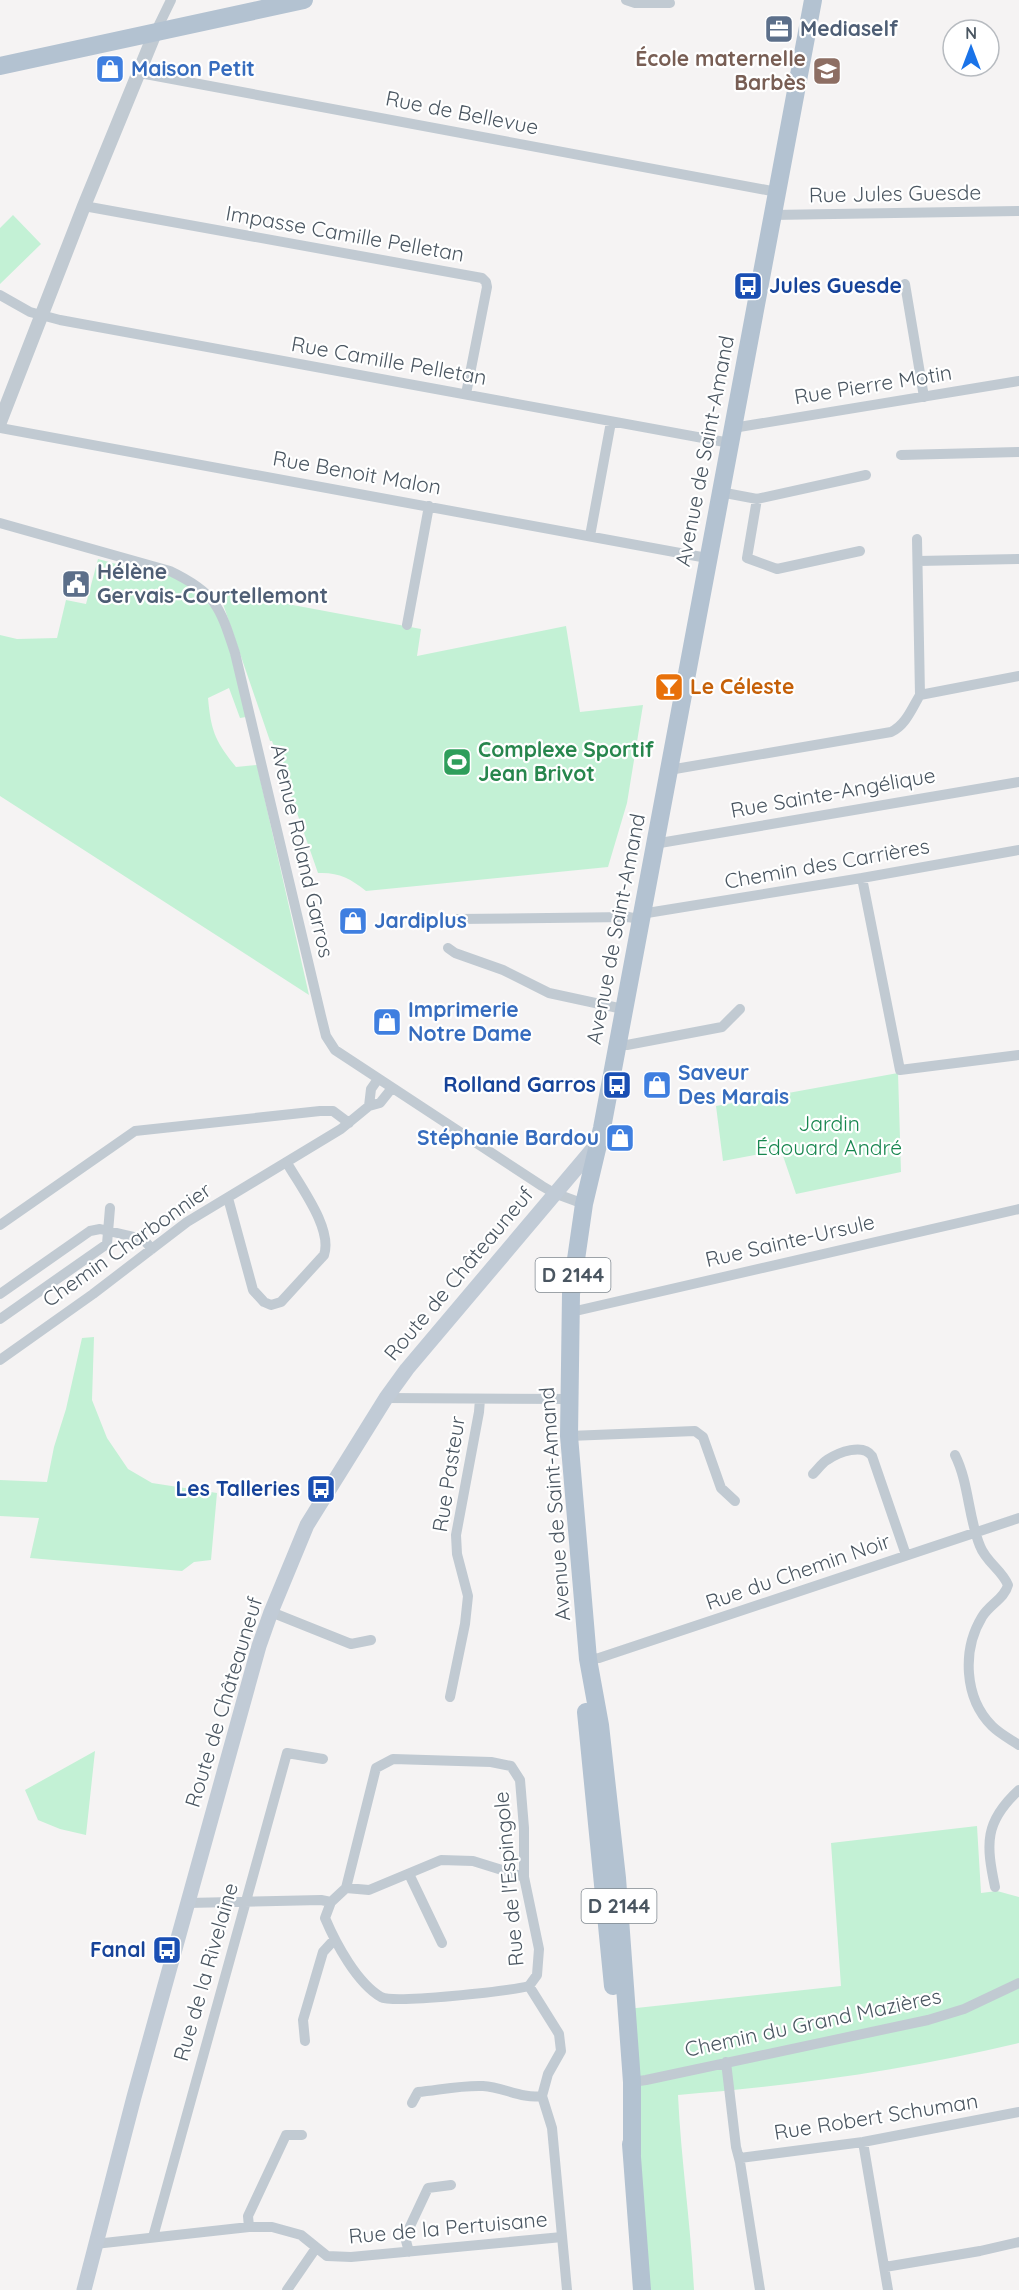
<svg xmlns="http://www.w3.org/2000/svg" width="1019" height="2290" font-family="Quicksand,sans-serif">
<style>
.green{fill:#c3f1d5}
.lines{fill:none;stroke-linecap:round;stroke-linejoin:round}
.minor{stroke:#c1cad2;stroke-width:10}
.tertiary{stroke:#c1cad2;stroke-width:14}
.secondary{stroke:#c1cbd6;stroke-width:15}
.primary{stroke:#b3c2d1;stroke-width:18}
.labels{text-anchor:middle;stroke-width:4.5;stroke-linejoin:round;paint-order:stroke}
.shield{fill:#fff;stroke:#808990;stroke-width:1.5}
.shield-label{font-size:20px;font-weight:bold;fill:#4a5661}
.service-label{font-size:21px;font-weight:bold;fill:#4e5e75;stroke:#fff;text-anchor:start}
.education-label{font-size:21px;font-weight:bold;fill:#785e54;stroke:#fff;text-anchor:end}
.shop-label{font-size:21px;font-weight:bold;fill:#366cbe;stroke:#fff;text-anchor:start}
.street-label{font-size:21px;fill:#4a5661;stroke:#fff}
.transit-label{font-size:21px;font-weight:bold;fill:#164399;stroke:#fff;text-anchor:end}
.food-label{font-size:21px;font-weight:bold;fill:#c56008;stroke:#fff;text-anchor:start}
.leisure-label{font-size:21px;font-weight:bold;fill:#27864d;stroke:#fff;text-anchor:start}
.park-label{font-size:21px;fill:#17864f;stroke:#fff}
</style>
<rect width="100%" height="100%" fill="#f5f3f3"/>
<path class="green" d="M 13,215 L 41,244 L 0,284 L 0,228 Z
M 98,559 L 131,568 L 142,567 L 174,577 L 195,590 L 213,609 L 225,631 L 246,717 L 240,718 L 229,688 L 208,698 C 211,731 215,741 236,767 L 257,765 L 309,995 L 0,796 L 0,635 L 17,639 L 57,638 L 66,600 L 86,604 Z
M 228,593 L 421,629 L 417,656 L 566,626 L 580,712 L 643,705 L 627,803 L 608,867 L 366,891 C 350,878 338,872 318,873 L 272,741 L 270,741 L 222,601 Z
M 898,1073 L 901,1172 L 796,1194 L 781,1150 L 723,1161 L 716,1106 Z
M 94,1337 L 92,1400 L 107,1438 L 128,1469 L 152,1483 L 217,1493 L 211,1560 L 194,1562 L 182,1571 L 30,1558 L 39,1518 L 0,1516 L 0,1480 L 47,1482 L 54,1447 L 66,1409 L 82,1338 Z
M 95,1751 L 86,1835 L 60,1829 L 38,1820 L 25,1790 Z
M 977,1826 L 981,1893 L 997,1891 L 1019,1897 L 1019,2043 C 906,2070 793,2086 678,2095 C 681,2161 691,2225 694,2290 L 642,2290 L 627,2009 L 841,1986 L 831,1843 Z"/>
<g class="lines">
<path class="minor" d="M 626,0 L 635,3 L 670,3
M 155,33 L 171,0
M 140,73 L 777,192
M 84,206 L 482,278 L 486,282 L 487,287 L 466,394
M 772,215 L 1019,211
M 905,284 L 924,397
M 0,295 L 30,312 L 60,320 L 730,443
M 0,428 L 707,558
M 733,428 L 1019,381
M 901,455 L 1019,452
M 720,492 L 757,499 L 866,475
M 757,499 L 747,558 L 777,569 L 860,551
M 0,523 L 170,571 C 216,593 220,607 235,653 L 321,1016 L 326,1036 L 335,1050 L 542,1186 L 554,1193 L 584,1204
M 590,536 L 611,422
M 917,539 L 920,695
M 918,561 L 1019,559
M 407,625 L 429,506
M 669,770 L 891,732 C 906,725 912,708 920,695 L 1019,676
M 654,844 L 1019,782
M 862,878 L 900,1070 L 1019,1055
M 641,914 L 862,878 L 1019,850
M 457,919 L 628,917 L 640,919
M 448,948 L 455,953 L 503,970 L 549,993 L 623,1009
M 618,1043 L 627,1045 L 722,1027 L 740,1009
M 369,1106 L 371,1089 L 378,1079
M 228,1198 L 253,1290 L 264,1302 L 271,1305 L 281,1302 L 324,1255 C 333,1229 300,1186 287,1163
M 0,1225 L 135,1131 L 320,1111 L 333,1111 L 349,1123
M 0,1294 L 90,1231 L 100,1229 L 143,1239 L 152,1249
M 570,1310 L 580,1310 L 1019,1209
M 0,1319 L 107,1244 L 110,1208
M 0,1360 L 93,1294 L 187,1222 L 341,1129 L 369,1106 L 380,1103 L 392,1088
M 386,1398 L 569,1399
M 569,1436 L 695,1431 L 703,1437 L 721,1488 L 735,1501
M 955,1455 C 969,1483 968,1517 980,1546 C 986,1562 1002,1570 1008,1585 C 1005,1598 989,1605 982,1617 C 962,1650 964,1698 992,1726 C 1000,1734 1010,1739 1019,1745
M 813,1474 C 818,1469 822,1463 827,1460 C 839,1452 863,1443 872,1456 L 906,1555
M 271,1612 L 351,1644 L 371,1640
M 588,1659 L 599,1658 L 1019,1518
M 450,1697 L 465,1624 L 468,1596 L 457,1554 L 456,1535 L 479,1412 L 480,1399
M 409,1874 L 442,1943
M 995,1887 C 986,1844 984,1822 1019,1790
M 331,1902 L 325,1918 C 336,1944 357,1983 381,1997 C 394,2004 509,1991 529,1986 L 537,1975 L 539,1949 L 524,1877 L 524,1828 L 520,1780 L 511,1766 L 491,1762 L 393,1759 L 376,1768 L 346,1888
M 187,1903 L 321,1900 L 331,1902 L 346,1888 L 369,1890 L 441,1860 L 473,1861 L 524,1877
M 529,1986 L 559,2034 L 561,2051 L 548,2074 L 542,2096 L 552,2128 L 567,2290
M 305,2041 L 303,2020 L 323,1952 L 334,1940
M 726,2062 L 736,2147 L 740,2162 L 760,2290
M 629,2078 L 632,2082 L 646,2080 L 928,2020 L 964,2009 L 1019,1983
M 412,2103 L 418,2092 C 439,2090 462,2085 483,2086 C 503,2087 522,2099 542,2096
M 863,2142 L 888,2290
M 740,2158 L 863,2142 L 1019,2112
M 249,2227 L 248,2216 L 286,2135 L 302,2135
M 153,2237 L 287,1753 L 323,1759
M 95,2244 L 249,2227 L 272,2227 L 301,2235 L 327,2256 L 351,2257 L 562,2237
M 409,2252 L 405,2237 L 428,2188 L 451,2185
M 885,2267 L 980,2251 L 1019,2242
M 287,2290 L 316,2248"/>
<path class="tertiary" d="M 0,422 L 84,206 L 155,33"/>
<path class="secondary" d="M 84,2290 L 134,2097 L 259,1646 L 271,1612 L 307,1525 L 386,1398 L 407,1369 L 597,1144"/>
<path class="primary" d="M 0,66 L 304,0
M 586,1712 L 613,1986
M 631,2144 L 642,2290
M 632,2155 L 632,2082 L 617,1878 L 600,1725 L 588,1659 L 569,1436 L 571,1294 L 584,1204 L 602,1128 L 813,0"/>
</g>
<defs>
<g id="office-square" transform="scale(1.5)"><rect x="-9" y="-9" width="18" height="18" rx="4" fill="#5c6f8a" stroke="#fff"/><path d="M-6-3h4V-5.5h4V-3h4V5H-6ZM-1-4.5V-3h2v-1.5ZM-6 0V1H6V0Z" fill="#fff"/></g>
<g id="shop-square" transform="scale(1.5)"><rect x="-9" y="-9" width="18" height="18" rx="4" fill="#3f7fe0" stroke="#fff"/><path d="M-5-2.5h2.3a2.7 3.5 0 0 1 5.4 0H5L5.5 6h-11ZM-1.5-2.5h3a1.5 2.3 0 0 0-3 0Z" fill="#fff"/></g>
<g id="school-square" transform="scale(1.5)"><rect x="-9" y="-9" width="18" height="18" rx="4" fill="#8d6e63" stroke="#fff"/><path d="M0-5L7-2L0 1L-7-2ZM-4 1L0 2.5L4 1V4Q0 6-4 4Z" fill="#fff"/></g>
<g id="bus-square" transform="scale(1.5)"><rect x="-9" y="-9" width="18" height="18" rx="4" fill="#1a4fb4" stroke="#fff"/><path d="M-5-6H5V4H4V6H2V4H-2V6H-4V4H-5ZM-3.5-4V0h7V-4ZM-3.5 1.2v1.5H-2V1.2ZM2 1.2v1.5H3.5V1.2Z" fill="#fff"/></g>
<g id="civic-square" transform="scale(1.5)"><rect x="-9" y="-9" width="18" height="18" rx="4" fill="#5c6f8a" stroke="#fff"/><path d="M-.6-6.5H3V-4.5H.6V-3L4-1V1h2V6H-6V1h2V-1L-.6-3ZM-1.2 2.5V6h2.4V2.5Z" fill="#fff"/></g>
<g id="bar-square" transform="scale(1.5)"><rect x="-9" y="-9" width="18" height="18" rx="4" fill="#e8710a" stroke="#fff"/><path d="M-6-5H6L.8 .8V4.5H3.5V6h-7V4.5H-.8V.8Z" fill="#fff"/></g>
<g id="stadium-square" transform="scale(1.5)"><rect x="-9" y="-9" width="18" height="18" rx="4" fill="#2e9e5b" stroke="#fff"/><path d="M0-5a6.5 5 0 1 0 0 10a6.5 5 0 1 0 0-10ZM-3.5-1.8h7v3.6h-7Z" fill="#fff"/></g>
</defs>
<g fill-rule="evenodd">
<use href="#office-square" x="779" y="29"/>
<use href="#shop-square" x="110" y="69"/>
<use href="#school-square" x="827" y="71"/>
<use href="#bus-square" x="748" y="286"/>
<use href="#civic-square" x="76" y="584"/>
<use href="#bar-square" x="669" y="687"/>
<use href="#stadium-square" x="457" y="762"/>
<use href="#shop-square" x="353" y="921"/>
<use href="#shop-square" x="387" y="1022"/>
<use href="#bus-square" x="617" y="1085"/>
<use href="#shop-square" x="657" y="1085"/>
<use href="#shop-square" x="620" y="1138"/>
<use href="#bus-square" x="321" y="1489"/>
<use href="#bus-square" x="167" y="1950"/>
</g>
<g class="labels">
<g class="shield">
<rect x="535.5" y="1258" width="75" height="34" rx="4.5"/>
<rect x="581.5" y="1889" width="75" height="34" rx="4.5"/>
</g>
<g class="shield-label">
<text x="573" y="1282">D 2144</text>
<text x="619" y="1913">D 2144</text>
</g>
<g class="service-label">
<text x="800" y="36">Mediaself</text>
<text x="97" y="579">Hélène<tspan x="97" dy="24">Gervais-Courtellemont</tspan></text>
</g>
<g class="education-label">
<text x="806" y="66">École maternelle<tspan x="806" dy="24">Barbès</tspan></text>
</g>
<g class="shop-label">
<text x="131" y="76">Maison Petit</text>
<text x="374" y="928">Jardiplus</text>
<text x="408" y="1017">Imprimerie<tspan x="408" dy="24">Notre Dame</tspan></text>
<text x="678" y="1080">Saveur<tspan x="678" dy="24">Des Marais</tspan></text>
<text x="599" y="1145" text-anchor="end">Stéphanie Bardou</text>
</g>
<g class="street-label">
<text transform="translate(462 113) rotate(11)" y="7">Rue de Bellevue</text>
<text transform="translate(895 194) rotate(-1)" y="7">Rue Jules Guesde</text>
<text transform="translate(345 234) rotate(10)" y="7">Impasse Camille Pelletan</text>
<text transform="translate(389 361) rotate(10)" y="7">Rue Camille Pelletan</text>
<text transform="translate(873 385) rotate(-9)" y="7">Rue Pierre Motin</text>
<text transform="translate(705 451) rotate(-79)" y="7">Avenue de Saint-Amand</text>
<text transform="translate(357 473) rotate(10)" y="7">Rue Benoit Malon</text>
<text transform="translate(833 793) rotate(-10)" y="7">Rue Sainte-Angélique</text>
<text transform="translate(302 851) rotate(77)" y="7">Avenue Roland Garros</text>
<text transform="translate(827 864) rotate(-10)" y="7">Chemin des Carrières</text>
<text transform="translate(616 929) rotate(-79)" y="7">Avenue de Saint-Amand</text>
<text transform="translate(790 1241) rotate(-13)" y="7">Rue Sainte-Ursule</text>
<text transform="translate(127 1245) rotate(-35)" y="7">Chemin Charbonnier</text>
<text transform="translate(459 1274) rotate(-50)" y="7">Route de Châteauneuf</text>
<text transform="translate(449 1474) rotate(-81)" y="7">Rue Pasteur</text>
<text transform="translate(555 1504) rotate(-94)" y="7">Avenue de Saint-Amand</text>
<text transform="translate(798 1572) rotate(-19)" y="7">Rue du Chemin Noir</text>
<text transform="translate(224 1702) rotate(-73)" y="7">Route de Châteauneuf</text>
<text transform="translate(509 1879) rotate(-95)" y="7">Rue de l'Espingole</text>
<text transform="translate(206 1972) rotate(-74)" y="7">Rue de la Rivelaine</text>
<text transform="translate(813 2023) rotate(-12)" y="7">Chemin du Grand Mazières</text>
<text transform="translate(876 2117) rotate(-9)" y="7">Rue Robert Schuman</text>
<text transform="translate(448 2228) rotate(-5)" y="7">Rue de la Pertuisane</text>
</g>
<g class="transit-label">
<text x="769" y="293" text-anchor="start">Jules Guesde</text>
<text x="596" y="1092">Rolland Garros</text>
<text x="300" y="1496">Les Talleries</text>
<text x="146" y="1957">Fanal</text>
</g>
<g class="food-label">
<text x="690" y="694">Le Céleste</text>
</g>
<g class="leisure-label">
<text x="478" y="757">Complexe Sportif<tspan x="478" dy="24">Jean Brivot</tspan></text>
</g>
<g class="park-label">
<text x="829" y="1131">Jardin<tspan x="829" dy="24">Édouard André</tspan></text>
</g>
</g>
<g transform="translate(971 48)"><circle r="28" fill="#ffffff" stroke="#b7bbc0" stroke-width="1.5"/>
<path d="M0-4.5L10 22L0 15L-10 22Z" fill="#1a73e8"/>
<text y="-9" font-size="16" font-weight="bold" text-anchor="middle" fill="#4a5661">N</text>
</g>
</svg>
